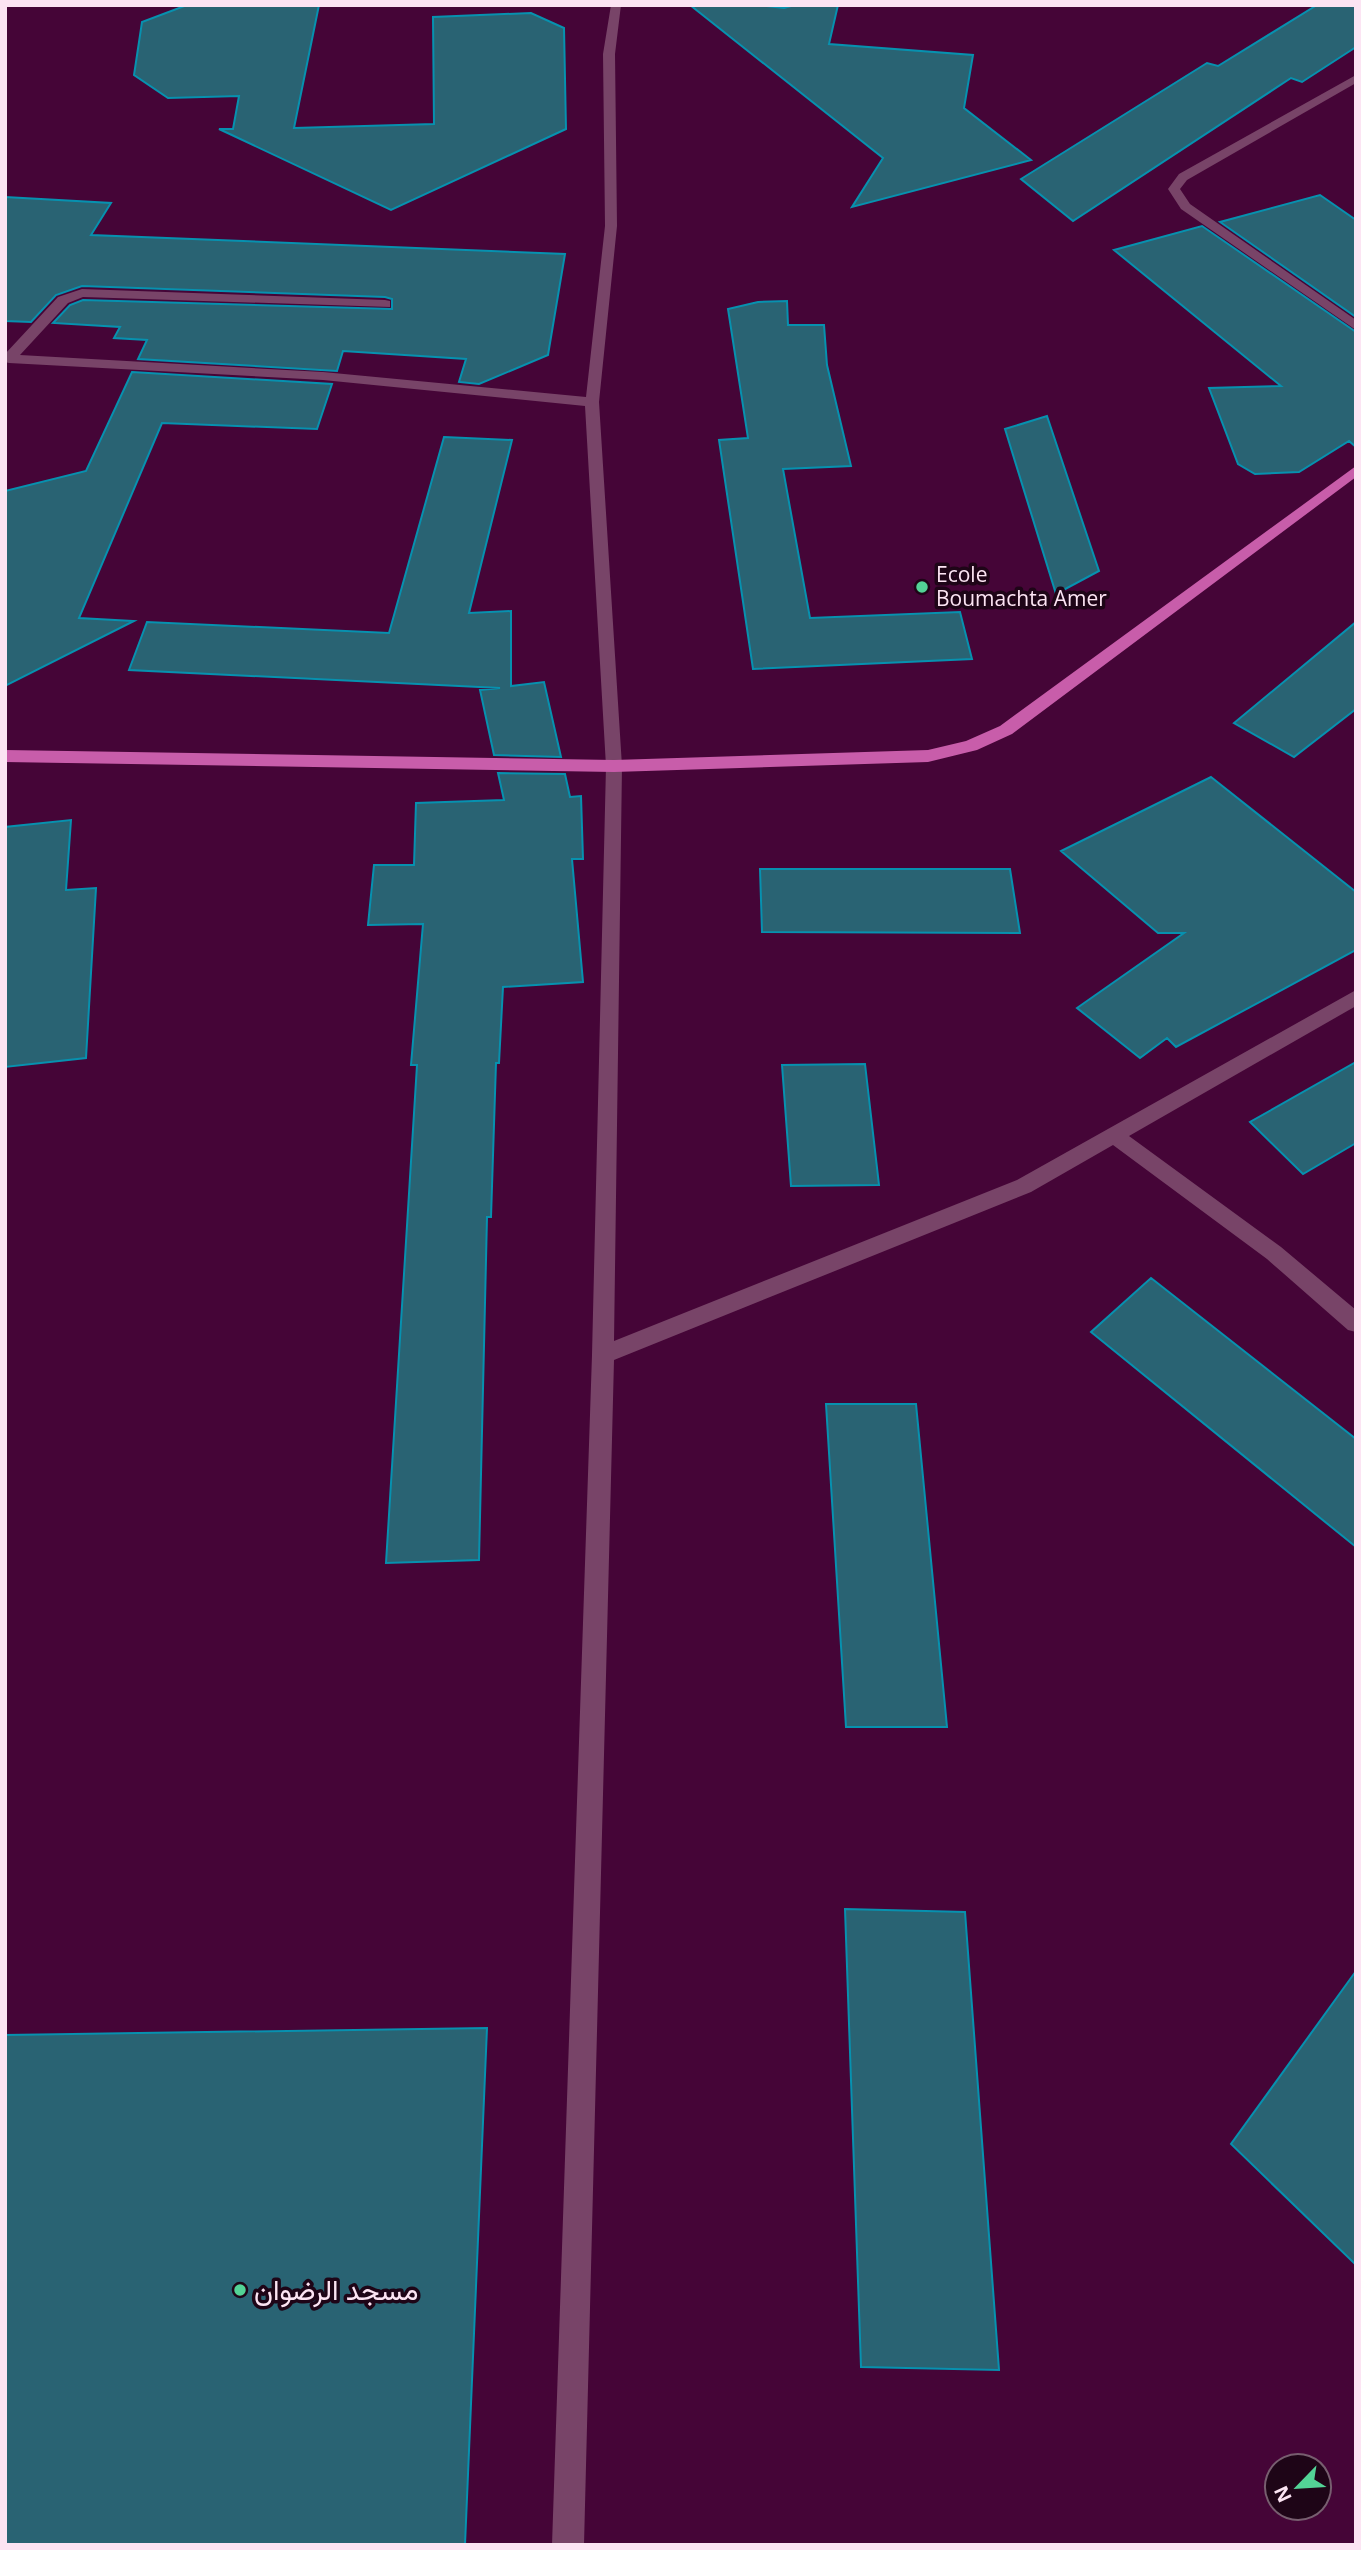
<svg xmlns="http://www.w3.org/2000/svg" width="1361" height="2550" font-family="'Open Sans',Vazirmatn,sans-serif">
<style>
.building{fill:#296373;stroke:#0791af;stroke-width:2}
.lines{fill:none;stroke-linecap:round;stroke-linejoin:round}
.minor{fill:#784468;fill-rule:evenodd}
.major{fill:#c85daa;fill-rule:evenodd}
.poi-dot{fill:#53d396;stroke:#1e0517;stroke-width:2.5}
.labels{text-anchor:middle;stroke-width:7;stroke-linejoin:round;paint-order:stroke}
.far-poi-label{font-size:21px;fill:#fce4f3;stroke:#1e0517;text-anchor:start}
.near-poi-label{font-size:28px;fill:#fce4f3;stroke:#1e0517;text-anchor:start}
</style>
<rect width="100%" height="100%" fill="#450537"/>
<path class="building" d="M 187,5 L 319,5 L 294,128 L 434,124 L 433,17 L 531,13 L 564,28 L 566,129 L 391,210 L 219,129 L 233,129 L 239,96 L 168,98 L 134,75 L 142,22 Z
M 690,5 L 757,5 L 784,8 L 795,5 L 838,5 L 829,44 L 973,55 L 964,108 L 1031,160 L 852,207 L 883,158 Z
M 1317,5 L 1356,5 L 1356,47 L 1302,82 L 1291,78 L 1073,221 L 1021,179 L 1207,63 L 1218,66 Z
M 1320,195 L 1356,220 L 1356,317 L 1220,222 Z
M 5,197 L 111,203 L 91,235 L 565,254 L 548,355 L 479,384 L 459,382 L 466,359 L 343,351 L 337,371 L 138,359 L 147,340 L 114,338 L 120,327 L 53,323 L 70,305 L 83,300 L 392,309 L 392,299 L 385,297 L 82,286 L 56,295 L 31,322 L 5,321 Z
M 1202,226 L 1356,332 L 1356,447 L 1349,441 L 1299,472 L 1255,474 L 1238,464 L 1209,388 L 1281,386 L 1114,250 Z
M 787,301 L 788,325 L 824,325 L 827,365 L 851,466 L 783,469 L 810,618 L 960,612 L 972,659 L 753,669 L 719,440 L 748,438 L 728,309 L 758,302 Z
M 132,372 L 332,384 L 317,429 L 162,423 L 79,618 L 134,621 L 5,686 L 5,491 L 86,471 Z
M 1047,416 L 1099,571 L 1056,594 L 1005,429 Z
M 444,437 L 512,440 L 469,613 L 511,611 L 511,686 L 544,682 L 561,757 L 494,755 L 480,690 L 500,688 L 129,670 L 147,622 L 389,633 Z
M 1356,622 L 1356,709 L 1294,757 L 1234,723 Z
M 498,773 L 565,774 L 570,797 L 581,796 L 583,859 L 572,859 L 583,982 L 503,987 L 499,1063 L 496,1063 L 491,1217 L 487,1217 L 479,1560 L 386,1563 L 417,1065 L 411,1065 L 423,924 L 368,925 L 374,865 L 414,865 L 416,803 L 504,800 Z
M 1211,777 L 1356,892 L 1356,950 L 1176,1047 L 1167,1038 L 1140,1058 L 1077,1008 L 1184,933 L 1158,933 L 1061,851 Z
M 71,820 L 66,890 L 96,888 L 86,1058 L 5,1067 L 5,827 Z
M 760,869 L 1010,869 L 1020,933 L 762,932 Z
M 1356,1062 L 1356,1143 L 1303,1174 L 1250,1122 Z
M 865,1064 L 879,1185 L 791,1186 L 782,1065 Z
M 1151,1278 L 1356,1439 L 1356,1547 L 1091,1332 Z
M 826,1404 L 916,1404 L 947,1727 L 846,1727 Z
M 845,1909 L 965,1912 L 999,2370 L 861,2367 Z
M 1356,1971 L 1356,2265 L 1231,2144 Z
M 487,2028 L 465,2545 L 5,2545 L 5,2035 Z"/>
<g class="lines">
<path class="minor" d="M 611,5 L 621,5 L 615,54 L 617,226 L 599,402 L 622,766 L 614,1341 L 1017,1180 L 1356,990 L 1356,1006 L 1129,1136 L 1281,1247 L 1356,1310 L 1356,1332 L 1348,1330 L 1267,1259 L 1113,1145 L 1031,1192 L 614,1360 L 584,2545 L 552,2545 L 592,1355 L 606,766 L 585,406 L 323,380 L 9,363 L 5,362 L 5,354 L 58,297 L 82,289 L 385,300 L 390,301 L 390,307 L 83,297 L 68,303 L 20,355 L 323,372 L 586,397 L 605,226 L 603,54 Z
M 1356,75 L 1356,83 L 1187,180 L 1180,189 L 1190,204 L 1356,320 L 1356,330 L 1181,209 L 1168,189 L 1179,174 Z"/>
<path class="major" d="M 1356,466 L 1356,477 L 1012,734 L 977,750 L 928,762 L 614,772 L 5,762 L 5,750 L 614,760 L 928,750 L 966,741 L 1000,726 Z"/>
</g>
<g class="poi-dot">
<circle cx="922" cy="587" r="7"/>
<circle cx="240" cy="2290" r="7"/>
</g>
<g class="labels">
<g class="far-poi-label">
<text x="936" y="582">Ecole<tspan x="936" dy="24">Boumachta Amer</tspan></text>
</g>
<g class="near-poi-label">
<text x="254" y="2300">مسجد الرضوان</text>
</g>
</g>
<rect width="1361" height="2550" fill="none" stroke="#fce4f3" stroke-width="14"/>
<g transform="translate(1298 2487) rotate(245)"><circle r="33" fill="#1e0517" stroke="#775e6f" stroke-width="2"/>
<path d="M0-5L12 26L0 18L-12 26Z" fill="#53d396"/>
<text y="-10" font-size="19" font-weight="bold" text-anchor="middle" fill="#fce4f3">N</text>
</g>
</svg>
